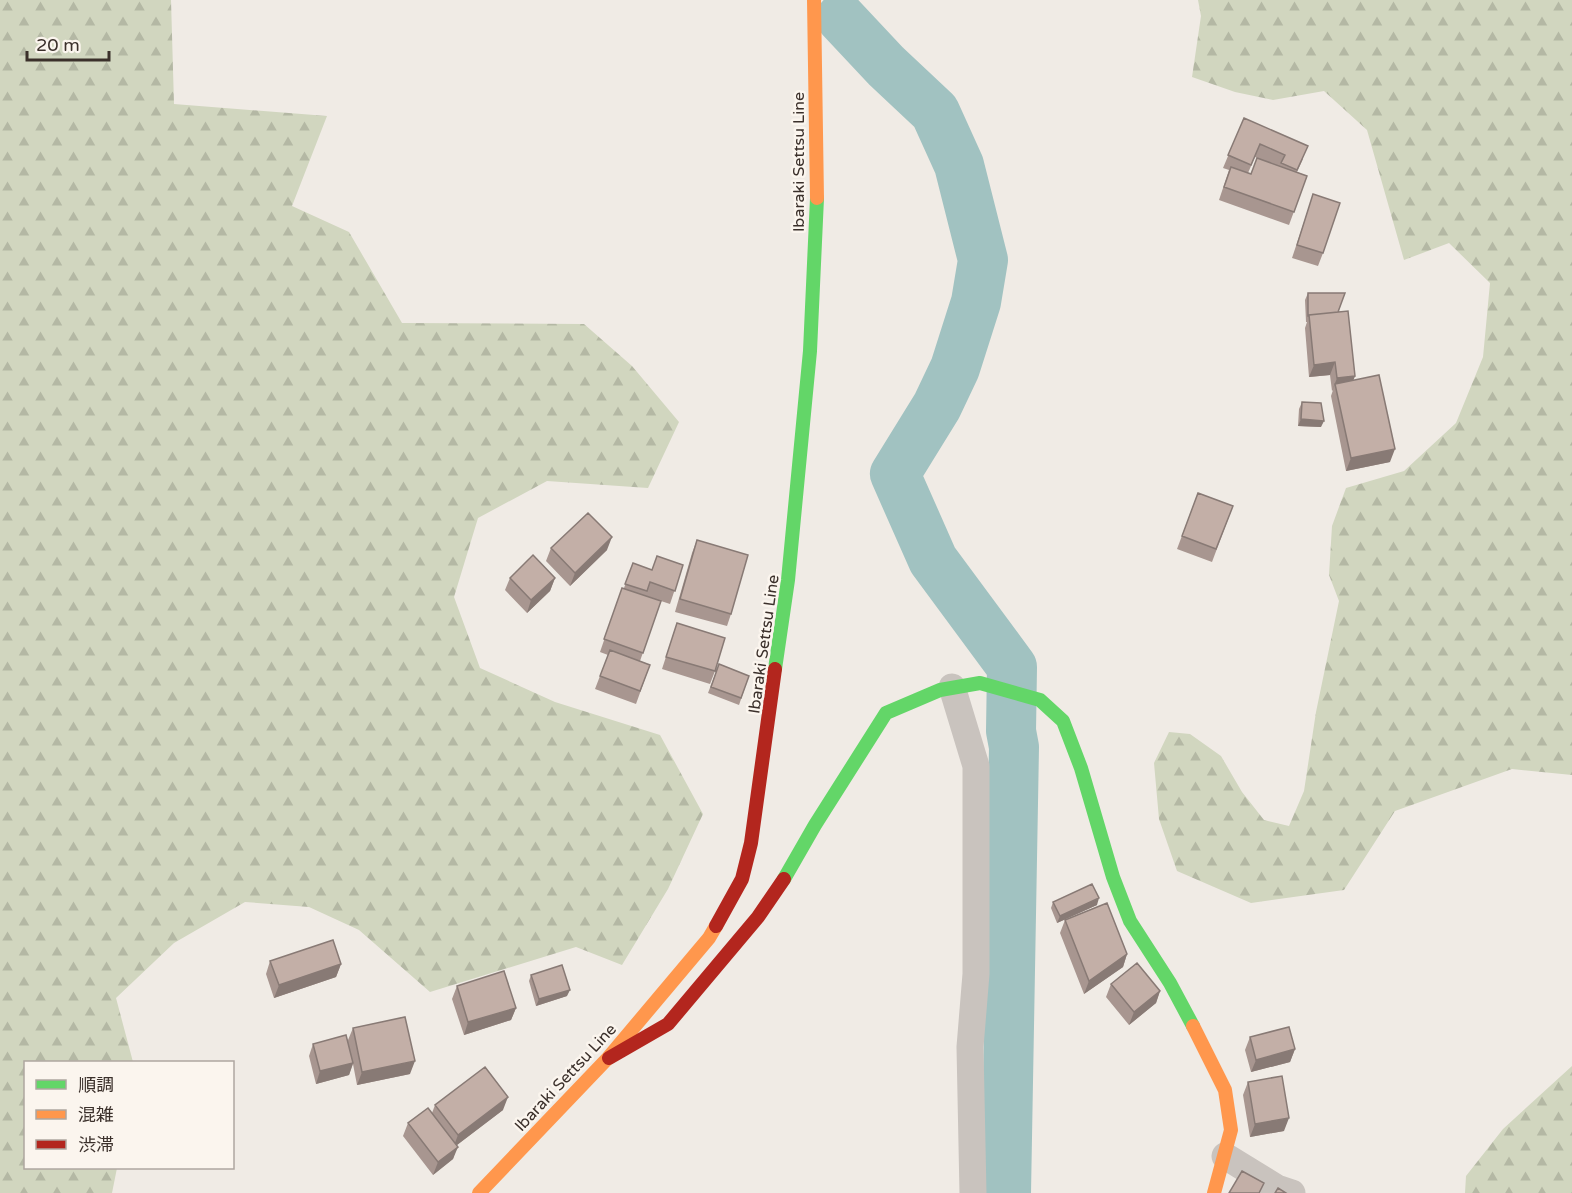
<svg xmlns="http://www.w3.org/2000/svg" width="1572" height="1193" font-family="'Varela Round','Noto Sans JP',sans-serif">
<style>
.forest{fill:url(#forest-firs)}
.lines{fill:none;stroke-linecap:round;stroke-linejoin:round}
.river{stroke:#a1c2c1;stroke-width:50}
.street{stroke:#c9c3be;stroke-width:27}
.fast{stroke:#63d668;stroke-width:14}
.slow{stroke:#ff974d;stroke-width:14}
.jam{stroke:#b3261e;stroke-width:14}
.wall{fill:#a89690;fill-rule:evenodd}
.shaded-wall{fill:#887a75}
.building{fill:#c3afa7;stroke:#887a75;stroke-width:1.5}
.labels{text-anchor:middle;stroke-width:5;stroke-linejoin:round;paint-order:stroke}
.street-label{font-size:16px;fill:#3b302b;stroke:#fbf5ee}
</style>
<defs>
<pattern id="forest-firs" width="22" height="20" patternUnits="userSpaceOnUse" patternTransform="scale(1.5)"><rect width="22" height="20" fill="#d1d6bf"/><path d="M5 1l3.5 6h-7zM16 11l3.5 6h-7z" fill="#b4b8a4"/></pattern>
</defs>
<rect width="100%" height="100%" fill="#f0ebe5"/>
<path class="forest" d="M 0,0 L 171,0 L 174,104 L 327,116 L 292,206 L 349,232 L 402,323 L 584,324 L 632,366 L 679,422 L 648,488 L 547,481 L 478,518 L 454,597 L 480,668 L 555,702 L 660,735 L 703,814 L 668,889 L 622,965 L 576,947 L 430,992 L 359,930 L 309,907 L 245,902 L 174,943 L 116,998 L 133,1062 L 26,1062 L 26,1168 L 117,1168 L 112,1193 L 0,1193 Z
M 1198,0 L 1572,0 L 1572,775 L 1512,769 L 1395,811 L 1344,890 L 1251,903 L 1177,871 L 1159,819 L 1154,763 L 1169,732 L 1190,734 L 1221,756 L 1242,792 L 1264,820 L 1289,826 L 1304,791 L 1316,712 L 1339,601 L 1329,575 L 1332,526 L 1346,488 L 1404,471 L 1456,423 L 1483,357 L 1490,283 L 1449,243 L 1404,260 L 1367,130 L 1324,91 L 1273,100 L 1235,92 L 1192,77 L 1201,16 Z
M 1572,1066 L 1572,1193 L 1465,1193 L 1466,1176 L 1503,1129 Z"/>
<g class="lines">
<path class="river" d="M 841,18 L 886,66 L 935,112 L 959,165 L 983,260 L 976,302 L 955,368 L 937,406 L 895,474 L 933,560 L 1012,667 L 1011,731 L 1014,747 L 1006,1193"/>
<path class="street" d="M 952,687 L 976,766 L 976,974 L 970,1047 L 973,1193
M 1225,1156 L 1277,1188 L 1292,1193"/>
<path class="fast" d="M 775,669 L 788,580 L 810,351 L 817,198
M 784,879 L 815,825 L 886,713 L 940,690 L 980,683 L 1040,700 L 1063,721 L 1081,768 L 1113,877 L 1130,921 L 1170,983 L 1193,1026"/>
<path class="slow" d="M 814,0 L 817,198
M 1193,1026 L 1225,1090 L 1231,1130 L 1214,1193
M 479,1193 L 608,1058 L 709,938 L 716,926"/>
<path class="jam" d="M 716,926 L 742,879 L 751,843 L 775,669
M 609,1058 L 668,1024 L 758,917 L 784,879"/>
</g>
<path class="wall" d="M 1244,118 L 1303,159 L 1297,172 L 1307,176 L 1289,225 L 1219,200 L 1229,170 L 1223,168 ZM 1255,157 L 1262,160 L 1251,174 L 1248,173 Z
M 1309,207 L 1323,253 L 1318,266 L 1292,258 Z
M 1308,293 L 1338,312 L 1355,376 L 1353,380 L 1390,462 L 1346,471 L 1331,396 L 1333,390 L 1332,391 L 1330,375 L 1309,377 L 1305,328 L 1307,322 L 1306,322 L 1305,300 Z
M 1302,402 L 1321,427 L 1298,426 L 1299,409 Z
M 1198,493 L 1233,506 L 1212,562 L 1177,549 Z
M 697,540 L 731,614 L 727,626 L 675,612 L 692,553 Z
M 551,548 L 607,550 L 570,586 L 546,561 Z
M 633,563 L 652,570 L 683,565 L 670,604 L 646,596 L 661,601 L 640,661 L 650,665 L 636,704 L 595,689 L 608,655 L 600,652 L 622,588 L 624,588 Z
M 510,578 L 555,578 L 550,591 L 527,613 L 505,590 Z
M 677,623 L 715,671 L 710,684 L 662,669 Z
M 719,664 L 749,676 L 739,705 L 708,693 Z
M 1053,902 L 1097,905 L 1057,923 L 1051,908 Z
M 1065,920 L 1127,954 L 1123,967 L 1084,994 L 1060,933 Z
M 270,961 L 341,964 L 336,977 L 274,998 L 266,974 Z
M 531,975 L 567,996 L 536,1006 L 529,981 Z
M 1111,984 L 1160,991 L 1156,1003 L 1129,1025 L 1106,997 Z
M 457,986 L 516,1008 L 511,1020 L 464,1035 L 452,999 Z
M 353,1028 L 410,1074 L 357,1085 L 353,1064 L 349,1075 L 316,1084 L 309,1056 L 313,1044 L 348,1040 Z
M 1250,1037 L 1295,1049 L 1290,1062 L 1251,1072 L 1245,1050 Z
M 1248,1082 L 1284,1131 L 1250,1137 L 1243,1095 Z
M 435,1105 L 503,1110 L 457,1145 L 453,1159 L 433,1175 L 403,1136 L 408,1123 L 432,1113 Z"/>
<path class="shaded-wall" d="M 1335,362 L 1330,375 L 1309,377 L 1314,365 Z
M 1355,376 L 1350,389 L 1335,384 L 1332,391 L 1337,378 Z
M 1301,419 L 1324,421 L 1321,427 L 1298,426 Z
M 1395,449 L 1390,462 L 1346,471 L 1351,458 Z
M 612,537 L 607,550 L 570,586 L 575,573 Z
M 555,578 L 550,591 L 527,613 L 531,600 Z
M 1099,898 L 1097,905 L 1057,923 L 1060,916 Z
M 1127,954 L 1123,967 L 1084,994 L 1089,981 Z
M 341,964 L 336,977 L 274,998 L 279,985 Z
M 570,990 L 567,996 L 536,1006 L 539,999 Z
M 1160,991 L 1156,1003 L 1129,1025 L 1134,1012 Z
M 516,1008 L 511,1020 L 464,1035 L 468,1022 Z
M 1295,1049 L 1290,1062 L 1251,1072 L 1256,1060 Z
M 415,1061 L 410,1074 L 357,1085 L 362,1072 Z
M 353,1063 L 349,1075 L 316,1084 L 320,1071 Z
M 508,1097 L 503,1110 L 453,1148 L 458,1135 Z
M 1289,1118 L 1284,1131 L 1250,1137 L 1255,1124 Z
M 458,1147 L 453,1159 L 433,1175 L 438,1162 Z"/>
<path class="building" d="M 1244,118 L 1308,146 L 1297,170 L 1281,163 L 1285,155 L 1260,144 L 1251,165 L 1228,155 Z
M 1257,158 L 1307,176 L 1294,212 L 1224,187 L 1231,167 L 1251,174 Z
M 1313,194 L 1340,203 L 1323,253 L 1297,245 Z
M 1308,293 L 1345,293 L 1338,312 L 1309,315 L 1309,316 L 1308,316 Z
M 1348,311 L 1355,376 L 1337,378 L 1335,362 L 1314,365 L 1309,315 Z
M 1379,375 L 1395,449 L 1351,458 L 1335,384 Z
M 1302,402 L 1321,403 L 1324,421 L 1301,419 Z
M 1198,493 L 1233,506 L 1216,549 L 1182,536 Z
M 588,513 L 612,537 L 575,573 L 551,548 Z
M 697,540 L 748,555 L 731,614 L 680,599 Z
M 533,555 L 555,578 L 531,600 L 510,578 Z
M 657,556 L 683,565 L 675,591 L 650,582 L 647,591 L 625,584 L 633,563 L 652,570 Z
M 622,588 L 661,601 L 643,653 L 604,639 Z
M 677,623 L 725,638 L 715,671 L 666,657 Z
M 610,650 L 650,665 L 640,691 L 600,676 Z
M 719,664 L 749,676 L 741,698 L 711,687 Z
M 1092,884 L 1099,898 L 1060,916 L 1053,902 Z
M 1107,903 L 1127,954 L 1089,981 L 1065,920 Z
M 333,940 L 341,964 L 279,985 L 270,961 Z
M 1137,963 L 1160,991 L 1134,1012 L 1111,984 Z
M 562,965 L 570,990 L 539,999 L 531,975 Z
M 504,971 L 516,1008 L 468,1022 L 457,986 Z
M 405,1017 L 415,1061 L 362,1072 L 353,1028 Z
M 1289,1027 L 1295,1049 L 1256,1060 L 1250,1037 Z
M 346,1035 L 353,1063 L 320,1071 L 313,1044 Z
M 485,1067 L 508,1097 L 458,1135 L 435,1105 Z
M 1282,1076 L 1289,1118 L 1255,1124 L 1248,1082 Z
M 428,1108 L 458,1147 L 438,1162 L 408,1123 Z
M 1242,1171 L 1264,1183 L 1259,1193 L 1229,1193 Z
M 1278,1188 L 1286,1193 L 1275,1193 Z"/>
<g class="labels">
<g class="street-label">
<text transform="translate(798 162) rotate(-90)" y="6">Ibaraki Settsu Line</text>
<text transform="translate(763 644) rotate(-82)" y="6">Ibaraki Settsu Line</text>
<text transform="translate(565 1077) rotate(-47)" y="6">Ibaraki Settsu Line</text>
</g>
</g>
<rect x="24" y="1061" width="210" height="108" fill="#fbf5ee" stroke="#aea6a0" stroke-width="1.5"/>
<rect x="36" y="1080" width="30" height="9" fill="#63d668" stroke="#aea6a0" stroke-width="1.5"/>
<text x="78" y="1091" font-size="18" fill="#3b302b">順調</text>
<rect x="36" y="1110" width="30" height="9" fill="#ff974d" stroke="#aea6a0" stroke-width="1.5"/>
<text x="78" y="1121" font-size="18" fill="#3b302b">混雑</text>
<rect x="36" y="1140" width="30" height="9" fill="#b3261e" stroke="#aea6a0" stroke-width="1.5"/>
<text x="78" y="1151" font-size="18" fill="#3b302b">渋滞</text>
<path d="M27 51v9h82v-9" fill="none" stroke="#3b302b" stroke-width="3"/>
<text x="36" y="51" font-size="18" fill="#3b302b" stroke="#fbf5ee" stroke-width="4.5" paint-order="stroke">20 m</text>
</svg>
